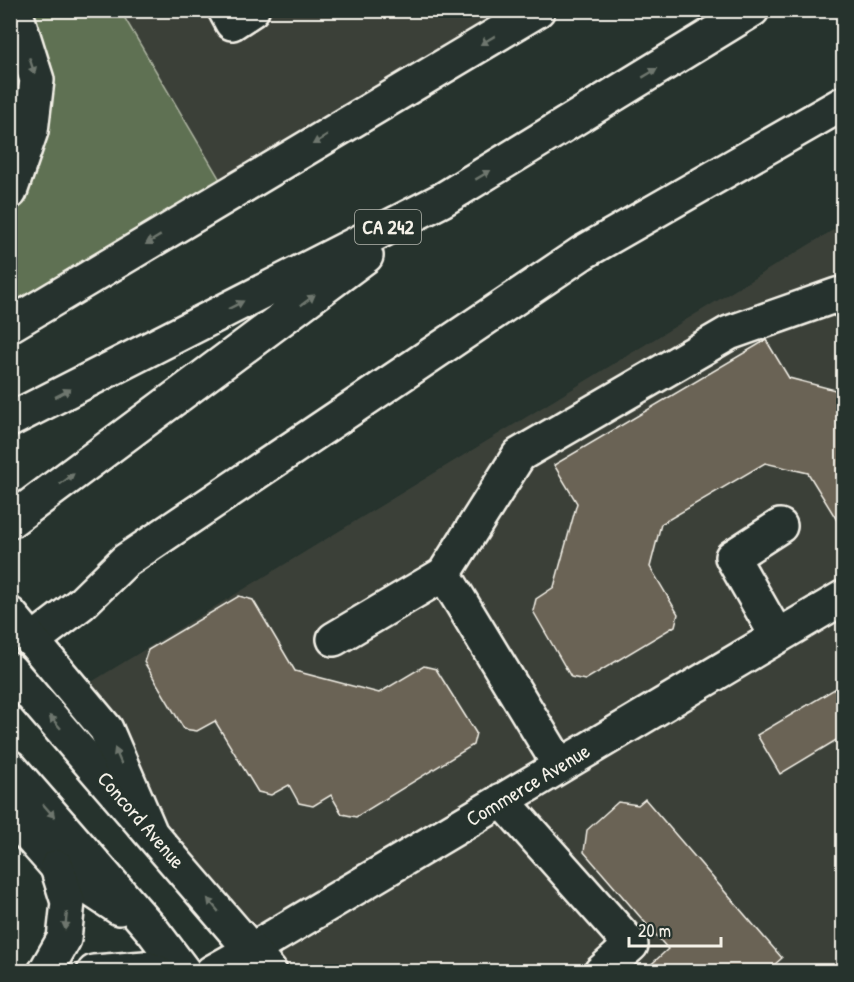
<svg xmlns="http://www.w3.org/2000/svg" width="854" height="982" font-family="'Patrick Hand',sans-serif">
<style>
.built{fill:#3b4139}
.green{fill:#5f7153;stroke:#aab19e;stroke-width:1.5}
.building{fill:#6b6354;stroke:#f4f1e8;stroke-width:1.5}
.lines{fill:none;stroke-linecap:round;stroke-linejoin:round}
.minor-casing{stroke:#f4f1e8;stroke-width:38}
.major-casing{stroke:#f4f1e8;stroke-width:38}
.highway-casing{stroke:#f4f1e8;stroke-width:38}
.minor{stroke:#26332d;stroke-width:33}
.major{stroke:#26332d;stroke-width:33}
.highway{stroke:#26332d;stroke-width:33}
.oneway{fill:#6e766e}
.labels{text-anchor:middle;stroke-width:6;stroke-linejoin:round;paint-order:stroke}
.shield{fill:#26332d;stroke:#b6b8b0;stroke-width:1.5}
.shield-label{font-size:20px;font-weight:bold;fill:#f4f1e8}
.street-label{font-size:21px;fill:#f4f1e8;stroke:#26332d}
</style>
<rect width="100%" height="100%" fill="#26332d"/>
<filter id="ink" filterUnits="userSpaceOnUse"><feTurbulence type="fractalNoise" baseFrequency=".0167" numOctaves="2"/><feDisplacementMap in="SourceGraphic" scale="12" xChannelSelector="R" yChannelSelector="G"/><feConvolveMatrix kernelMatrix="1 2 1 2 8 2 1 2 1" color-interpolation-filters="sRGB"/></filter>
<g filter="url(#ink)">
<path class="built" d="M 120,11 L 538,11 L 229,195 Z
M 843,224 L 843,971 L 270,971 L 149,829 L 75,692 Z"/>
<path class="green" d="M 120,10 L 229,195 L 11,325 L 10,192 L 31,131 L 15,11 Z"/>
<path class="building" d="M 766,340 L 789,378 L 843,392 L 843,530 L 808,473 L 765,463 L 661,524 L 650,567 L 678,614 L 675,626 L 585,680 L 571,677 L 533,611 L 536,599 L 554,587 L 577,503 L 554,465 Z
M 239,596 L 253,600 L 295,671 L 379,693 L 424,666 L 436,669 L 476,733 L 473,745 L 356,817 L 342,814 L 331,795 L 313,806 L 299,803 L 289,785 L 271,795 L 258,792 L 215,721 L 197,731 L 184,729 L 144,662 L 148,650 Z
M 843,684 L 843,736 L 780,774 L 757,735 Z
M 645,799 L 782,958 L 766,972 L 643,972 L 668,949 L 584,852 L 587,830 L 618,802 L 638,805 Z"/>
<g class="lines">
<g class="minor-casing">
<path id="minor" d="M 225,10 L 232,23 L 252,10
M 444,574 L 560,766
M 777,636 L 732,557 L 780,526
M 334,639 L 444,574 L 519,455 L 729,333 L 837,295 L 844,301
M 32,641 L 82,603 L 125,561 L 582,253 L 844,103
M 502,800 L 631,945 L 601,972
M 251,950 L 844,597"/>
</g>
<g class="major-casing">
<path id="major" d="M 10,670 L 270,972
M 10,767 L 153,931 L 184,972
M 10,814 L 57,867 L 119,908
M 212,972 L 251,950"/>
</g>
<g class="highway-casing">
<path id="highway" d="M 10,192 L 31,131 L 37,80 L 15,10
M 10,325 L 538,10
M 10,420 L 442,200 L 752,10
M 10,521 L 366,256
M 10,614 L 106,729 L 149,829
M 45,972 L 64,939 L 68,902 L 57,867
M 94,972 L 145,968 L 157,972"/>
</g>
<use href="#minor" class="minor"/>
<use href="#major" class="major"/>
<use href="#highway" class="highway"/>
</g>
<defs><path id="oneway-solid" d="M-6-.8H1V-3.2L6.5 0L1 3.2V.8H-6Z" transform="scale(1.5)"/></defs>
<g class="oneway">
<use href="#oneway-solid" transform="translate(488 40) rotate(149)"/>
<use href="#oneway-solid" transform="translate(32 66) rotate(72)"/>
<use href="#oneway-solid" transform="translate(650 73) rotate(-31)"/>
<use href="#oneway-solid" transform="translate(320 140) rotate(149)"/>
<use href="#oneway-solid" transform="translate(483 175) rotate(-31)"/>
<use href="#oneway-solid" transform="translate(153 240) rotate(149)"/>
<use href="#oneway-solid" transform="translate(308 300) rotate(-37)"/>
<use href="#oneway-solid" transform="translate(236 305) rotate(-27)"/>
<use href="#oneway-solid" transform="translate(63 393) rotate(-27)"/>
<use href="#oneway-solid" transform="translate(67 479) rotate(-37)"/>
<use href="#oneway-solid" transform="translate(55 722) rotate(-131)"/>
<use href="#oneway-solid" transform="translate(118 756) rotate(-113)"/>
<use href="#oneway-solid" transform="translate(49 811) rotate(49)"/>
<use href="#oneway-solid" transform="translate(213 905) rotate(-130)"/>
<use href="#oneway-solid" transform="translate(66 921) rotate(96)"/>
</g>
</g>
<g class="labels">
<rect class="shield" x="355" y="210" width="66" height="34" rx="4.5"/>
<g class="shield-label">
<text x="388" y="234">CA 242</text>
</g>
<g class="street-label">
<text transform="translate(528 785) rotate(-31)" y="7">Commerce Avenue</text>
<text transform="translate(141 820) rotate(49)" y="7">Concord Avenue</text>
</g>
</g>
<rect width="854" height="982" fill="none" stroke="#26332d" stroke-width="36"/>
<rect x="18" y="18" width="818" height="946" fill="none" stroke="#f4f1e8" stroke-width="2" filter="url(#ink)"/>
<path d="M629 937v9h92v-9" fill="none" stroke="#f4f1e8" stroke-width="3"/>
<text x="638" y="937" font-size="18" fill="#f4f1e8" stroke="#26332d" stroke-width="4.5" paint-order="stroke">20 m</text>
</svg>
